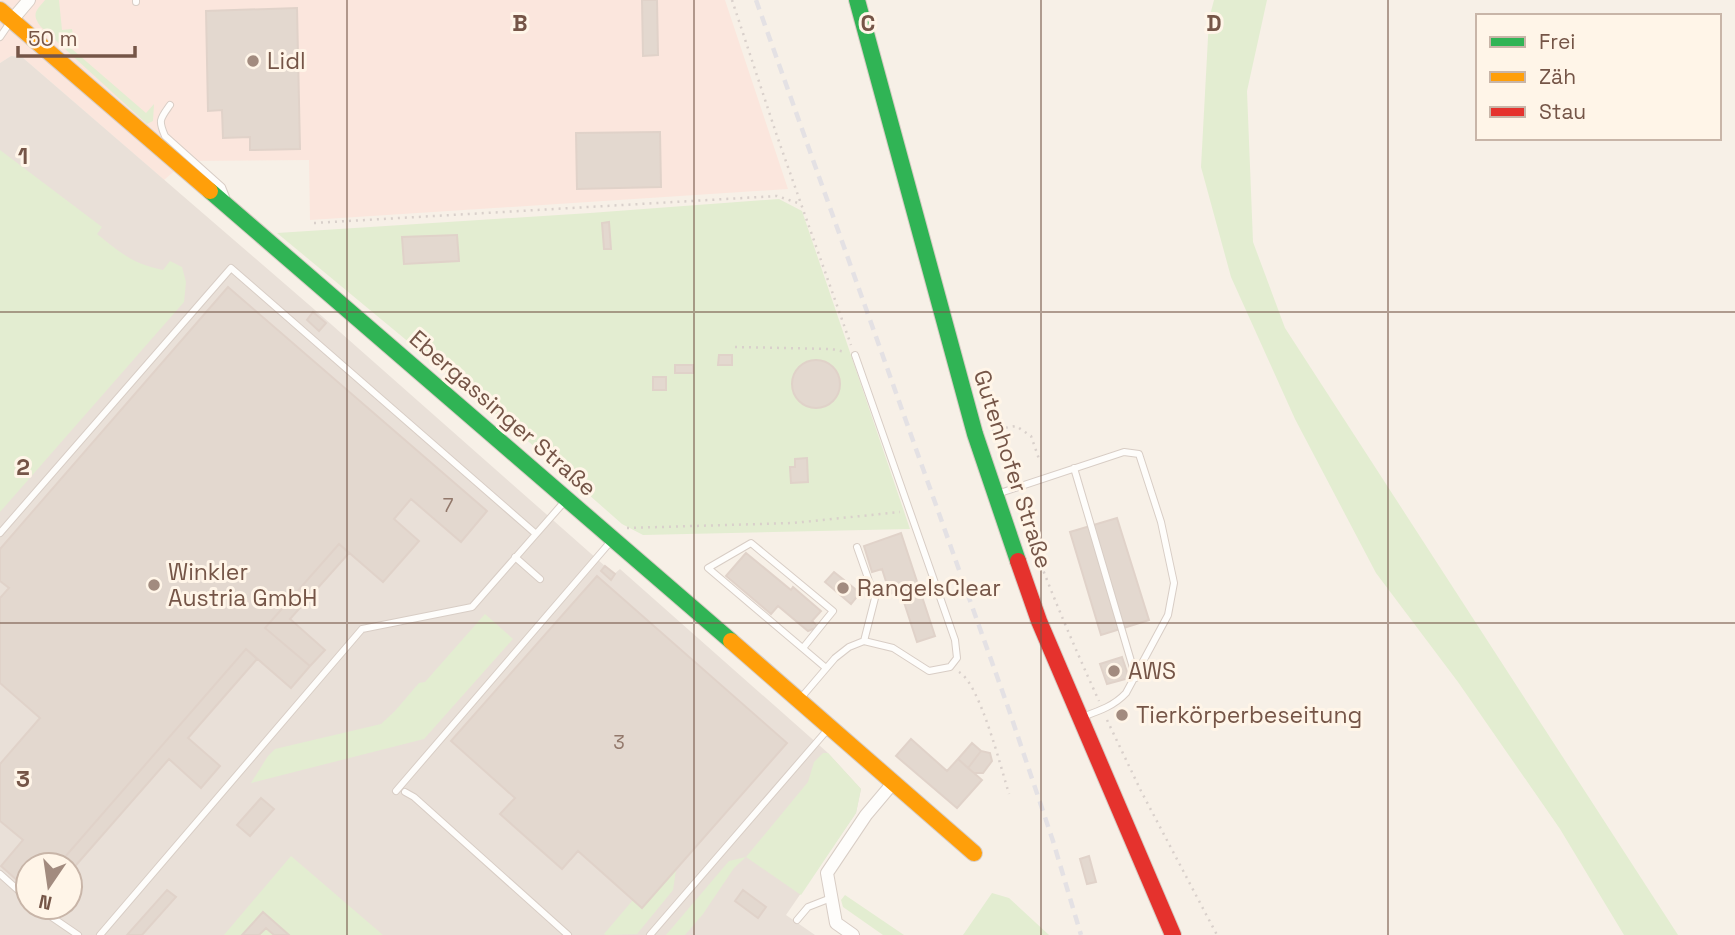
<svg xmlns="http://www.w3.org/2000/svg" width="1735" height="935" font-family="'Space Grotesk',sans-serif">
<style>
.commercial{fill:#fbe6dd}
.industrial{fill:#e9e0d8;fill-rule:evenodd}
.green{fill:#e3edd1}
.building{fill:#e3d8cf;stroke:#e0d2c9;stroke-width:2}
.lines{fill:none;stroke-linecap:round;stroke-linejoin:round}
.lane-casing{stroke:#d8cdc5;stroke-width:8}
.street-casing{stroke:#d8cdc5;stroke-width:14}
.fast-casing{stroke:#d7ccc4;stroke-width:18}
.slow-casing{stroke:#d7ccc4;stroke-width:18}
.jam-casing{stroke:#d7ccc4;stroke-width:18}
.path{stroke:#d9d0cb;stroke-width:2.5;stroke-dasharray:2 5;stroke-linecap:butt}
.lane{stroke:#fefdfb;stroke-width:6}
.street{stroke:#fefdfb;stroke-width:12}
.fast{stroke:#30b455;stroke-width:16}
.slow{stroke:#ff9f0a;stroke-width:16}
.jam{stroke:#e5322d;stroke-width:16}
.rail{stroke:#e4e1e4;stroke-width:4.5;stroke-dasharray:10 7;stroke-linecap:butt}
.grid{fill:none;stroke:#755547;stroke-width:2;stroke-opacity:0.55}
.poi-dot{fill:#a28b7f;stroke:#fff5e8;stroke-width:2.5}
.labels{text-anchor:middle;stroke-width:6;stroke-linejoin:round;paint-order:stroke}
.number-label{font-size:19px;fill:#92786b}
.poi-label{font-size:23px;fill:#755547;stroke:#fff5e8;text-anchor:start}
.street-label{font-size:23px;fill:#755547;stroke:#fff5e8}
.grid-label{font-size:23px;text-anchor:middle;font-weight:bold;fill:#755547;stroke:#fff5e8;stroke-width:6;stroke-linejoin:round;paint-order:stroke}
</style>
<rect width="100%" height="100%" fill="#f7f0e7"/>
<path class="commercial" d="M 0,0 L 725,0 L 788,189 L 310,220 L 309,160 L 186,161 L 164,180 L 22,57 L 11,56 L 0,63 Z"/>
<path class="industrial" d="M 11,56 L 22,57 L 315,310 L 614,574 L 620,569 L 828,753 L 861,789 L 856,813 L 786,915 L 815,935 L 0,935 L 0,63 ZM 28,865 L 70,865 L 70,907 L 28,907 Z"/>
<path class="green" d="M 45,0 L 59,0 L 62,30 L 72,29 L 73,35 L 65,43 L 146,113 L 154,104 L 153,121 L 147,124 L 41,27 C 31,14 36,11 45,0 Z
M 1214,0 L 1267,0 L 1247,91 L 1253,242 L 1285,328 L 1678,935 L 1624,935 L 1560,829 L 1458,682 L 1376,573 L 1295,419 L 1231,277 L 1201,167 L 1209,19 Z
M 0,150 L 102,227 L 97,234 C 121,253 133,264 163,270 L 170,261 L 182,267 L 186,282 L 184,302 L 0,512 Z
M 779,199 L 802,211 L 910,529 L 643,535 L 622,524 L 521,435 L 277,233 L 590,213 Z
M 485,614 L 513,639 L 424,739 L 251,783 L 268,756 L 275,749 L 381,724 L 395,711 L 419,683 L 425,682 Z
M 823,753 L 828,753 L 861,789 L 856,813 L 801,895 L 746,857 L 734,868 L 703,914 L 685,935 L 666,935 L 729,861 L 746,857 L 808,782 L 814,762 Z
M 291,856 L 383,935 L 224,935 Z
M 676,870 L 673,890 L 637,934 L 606,935 L 604,934 L 633,900 L 643,907 Z
M 992,893 L 1009,898 L 1049,935 L 963,935 Z
M 845,895 L 904,935 L 883,935 L 843,907 L 841,900 Z"/>
<path class="building" d="M 642,0 L 657,0 L 658,55 L 643,56 Z
M 297,8 L 300,149 L 250,150 L 250,137 L 223,138 L 222,110 L 208,111 L 206,11 Z
M 660,132 L 661,187 L 577,189 L 576,133 Z
M 609,222 L 611,249 L 604,249 L 602,223 Z
M 457,235 L 459,261 L 404,264 L 402,237 Z
M 228,287 L 487,511 L 461,542 L 411,499 L 394,519 L 419,541 L 383,582 L 339,544 L 265,628 L 310,666 L 291,688 L 246,649 L 58,865 L 28,865 L 28,890 L 1,866 L 23,840 L 0,821 L 0,764 L 40,718 L 0,683 L 0,598 L 9,588 L 0,581 L 0,549 Z
M 313,312 L 326,323 L 319,331 L 307,320 Z
M 719,355 L 732,355 L 732,365 L 718,365 Z
M792 384a24 24 0 1 1 48 0a24 24 0 1 1-48 0Z
M 675,365 L 693,365 L 693,373 L 675,373 Z
M 653,377 L 666,377 L 666,390 L 653,390 Z
M 807,458 L 808,482 L 791,483 L 790,467 L 795,467 L 795,459 Z
M 1117,518 L 1149,620 L 1101,635 L 1070,532 Z
M 901,533 L 935,636 L 917,642 L 900,590 L 890,594 L 882,569 L 872,572 L 864,546 Z
M 339,544 L 349,553 L 290,619 L 325,650 L 310,666 L 265,628 Z
M 746,553 L 791,590 L 793,587 L 821,611 L 812,621 L 818,627 L 808,631 L 778,606 L 771,614 L 726,576 Z
M 605,566 L 615,574 L 611,580 L 601,571 Z
M 834,572 L 860,593 L 851,604 L 825,582 Z
M 597,576 L 787,743 L 642,908 L 578,851 L 562,869 L 500,814 L 515,798 L 451,741 Z
M 246,649 L 257,659 L 188,738 L 220,766 L 201,788 L 169,759 L 70,872 L 70,865 L 58,865 Z
M 1122,657 L 1129,678 L 1107,684 L 1100,664 Z
M 911,739 L 947,771 L 958,759 L 982,780 L 957,808 L 896,756 Z
M 972,743 L 981,751 L 968,768 L 958,759 Z
M 981,751 L 990,753 L 992,761 L 983,773 L 974,773 L 968,768 Z
M 261,798 L 274,809 L 250,836 L 237,825 Z
M 1089,856 L 1096,882 L 1087,884 L 1080,859 Z
M 167,890 L 176,897 L 142,935 L 127,935 Z
M 743,890 L 766,907 L 758,918 L 735,901 Z
M 263,912 L 289,935 L 274,935 L 266,928 L 259,935 L 242,935 Z"/>
<g class="lines">
<g class="lane-casing">
<path id="lane" d="M 136,2 L 136,0
M 0,37 L 11,21
M 170,105 C 160,119 158,120 165,136 L 222,187 L 226,197
M 1074,468 L 1136,678
M 997,494 L 1124,452 L 1139,454 L 1161,522 L 1174,583 L 1168,615 L 1126,693 C 1114,706 1099,711 1082,717
M 0,533 L 231,268 L 536,534
M 857,547 L 875,598 L 864,641
M 515,557 L 540,579
M 803,648 L 833,611 L 751,543 L 708,568 L 826,668
M 800,699 L 835,658 L 849,647 L 864,641 L 893,648 L 929,671 L 950,667 L 957,658 L 955,640 L 855,355
M 396,791 L 612,540
M 405,792 L 414,797 L 568,935
M 0,874 L 28,899
M 37,907 L 78,935
M 797,920 L 808,907 L 831,898
M 100,935 L 362,629 L 472,607 L 565,501
M 650,935 L 829,728"/>
</g>
<g class="street-casing">
<path id="street" d="M 12,20 L 29,0
M 853,935 L 836,923 L 827,873 L 866,815 L 893,783"/>
</g>
<g class="fast-casing">
<path id="fast" d="M 857,0 L 975,434 L 1018,561
M 210,191 L 731,641"/>
</g>
<g class="slow-casing">
<path id="slow" d="M 0,10 L 210,191
M 731,641 L 974,853"/>
</g>
<g class="jam-casing">
<path id="jam" d="M 1018,561 L 1039,621 L 1173,935"/>
</g>
<path class="path" d="M 732,0 L 777,136 L 851,345
M 314,223 L 777,196 L 801,204
M 735,347 L 832,349 L 845,352
M 998,429 L 1002,451 L 1011,480
M 992,430 L 1016,426 L 1031,436 L 1039,459
M 1018,499 C 1040,568 1069,635 1099,701
M 627,528 L 793,523 L 900,512
M 959,672 C 980,684 1001,768 1009,794
M 1107,720 L 1141,791 L 1217,935"/>
<use href="#lane" class="lane"/>
<use href="#street" class="street"/>
<use href="#fast" class="fast"/>
<use href="#slow" class="slow"/>
<use href="#jam" class="jam"/>
<path class="rail" d="M 756,0 L 1009,710 L 1053,841 L 1081,935"/>
</g>
<path class="grid" d="M 347,0 L 347,935M 694,0 L 694,935M 1041,0 L 1041,935M 1388,0 L 1388,935M 0,312 L 1735,312M 0,623 L 1735,623"/>
<g class="poi-dot">
<circle cx="253" cy="61" r="7"/>
<circle cx="154" cy="585" r="7"/>
<circle cx="843" cy="588" r="7"/>
<circle cx="1114" cy="671" r="7"/>
<circle cx="1122" cy="715" r="7"/>
</g>
<g class="labels">
<g class="number-label">
<text x="448" y="512">7</text>
<text x="619" y="749">3</text>
</g>
<g class="poi-label">
<text x="267" y="69">Lidl</text>
<text x="168" y="580">Winkler<tspan x="168" dy="26">Austria GmbH</tspan></text>
<text x="857" y="596">RangeIsClear</text>
<text x="1128" y="679">AWS</text>
<text x="1136" y="723">Tierkörperbeseitung</text>
</g>
<g class="street-label">
<text transform="translate(503 413) rotate(41)" y="8">Ebergassinger Straße</text>
<text transform="translate(1013 469) rotate(72)" y="8">Gutenhofer Straße</text>
</g>
</g>
<g class="grid-label">
<text x="520" y="31">B</text>
<text x="868" y="31">C</text>
<text x="1214" y="31">D</text>
<text x="23" y="164">1</text>
<text x="23" y="475">2</text>
<text x="23" y="787">3</text>
</g>
<rect x="1476" y="14" width="245" height="126" fill="#fff5e8" stroke="#c8b5a8" stroke-width="2"/>
<rect x="1490" y="37" width="35" height="10" fill="#30b455" stroke="#c8b5a8" stroke-width="2"/>
<text x="1539" y="49" font-size="21" fill="#755547">Frei</text>
<rect x="1490" y="72" width="35" height="10" fill="#ff9f0a" stroke="#c8b5a8" stroke-width="2"/>
<text x="1539" y="84" font-size="21" fill="#755547">Zäh</text>
<rect x="1490" y="107" width="35" height="10" fill="#e5322d" stroke="#c8b5a8" stroke-width="2"/>
<text x="1539" y="119" font-size="21" fill="#755547">Stau</text>
<g transform="translate(49 886) rotate(193)"><circle r="33" fill="#fff5e8" stroke="#c8b5a8" stroke-width="2"/>
<path d="M0-5L12 26L0 18L-12 26Z" fill="#a28b7f"/>
<text y="-10" font-size="19" font-weight="bold" text-anchor="middle" fill="#755547">N</text>
</g>
<path d="M18 46v10h117v-10" fill="none" stroke="#755547" stroke-width="3.5"/>
<text x="28" y="46" font-size="21" fill="#755547" stroke="#fff5e8" stroke-width="5" paint-order="stroke">50 m</text>
</svg>
